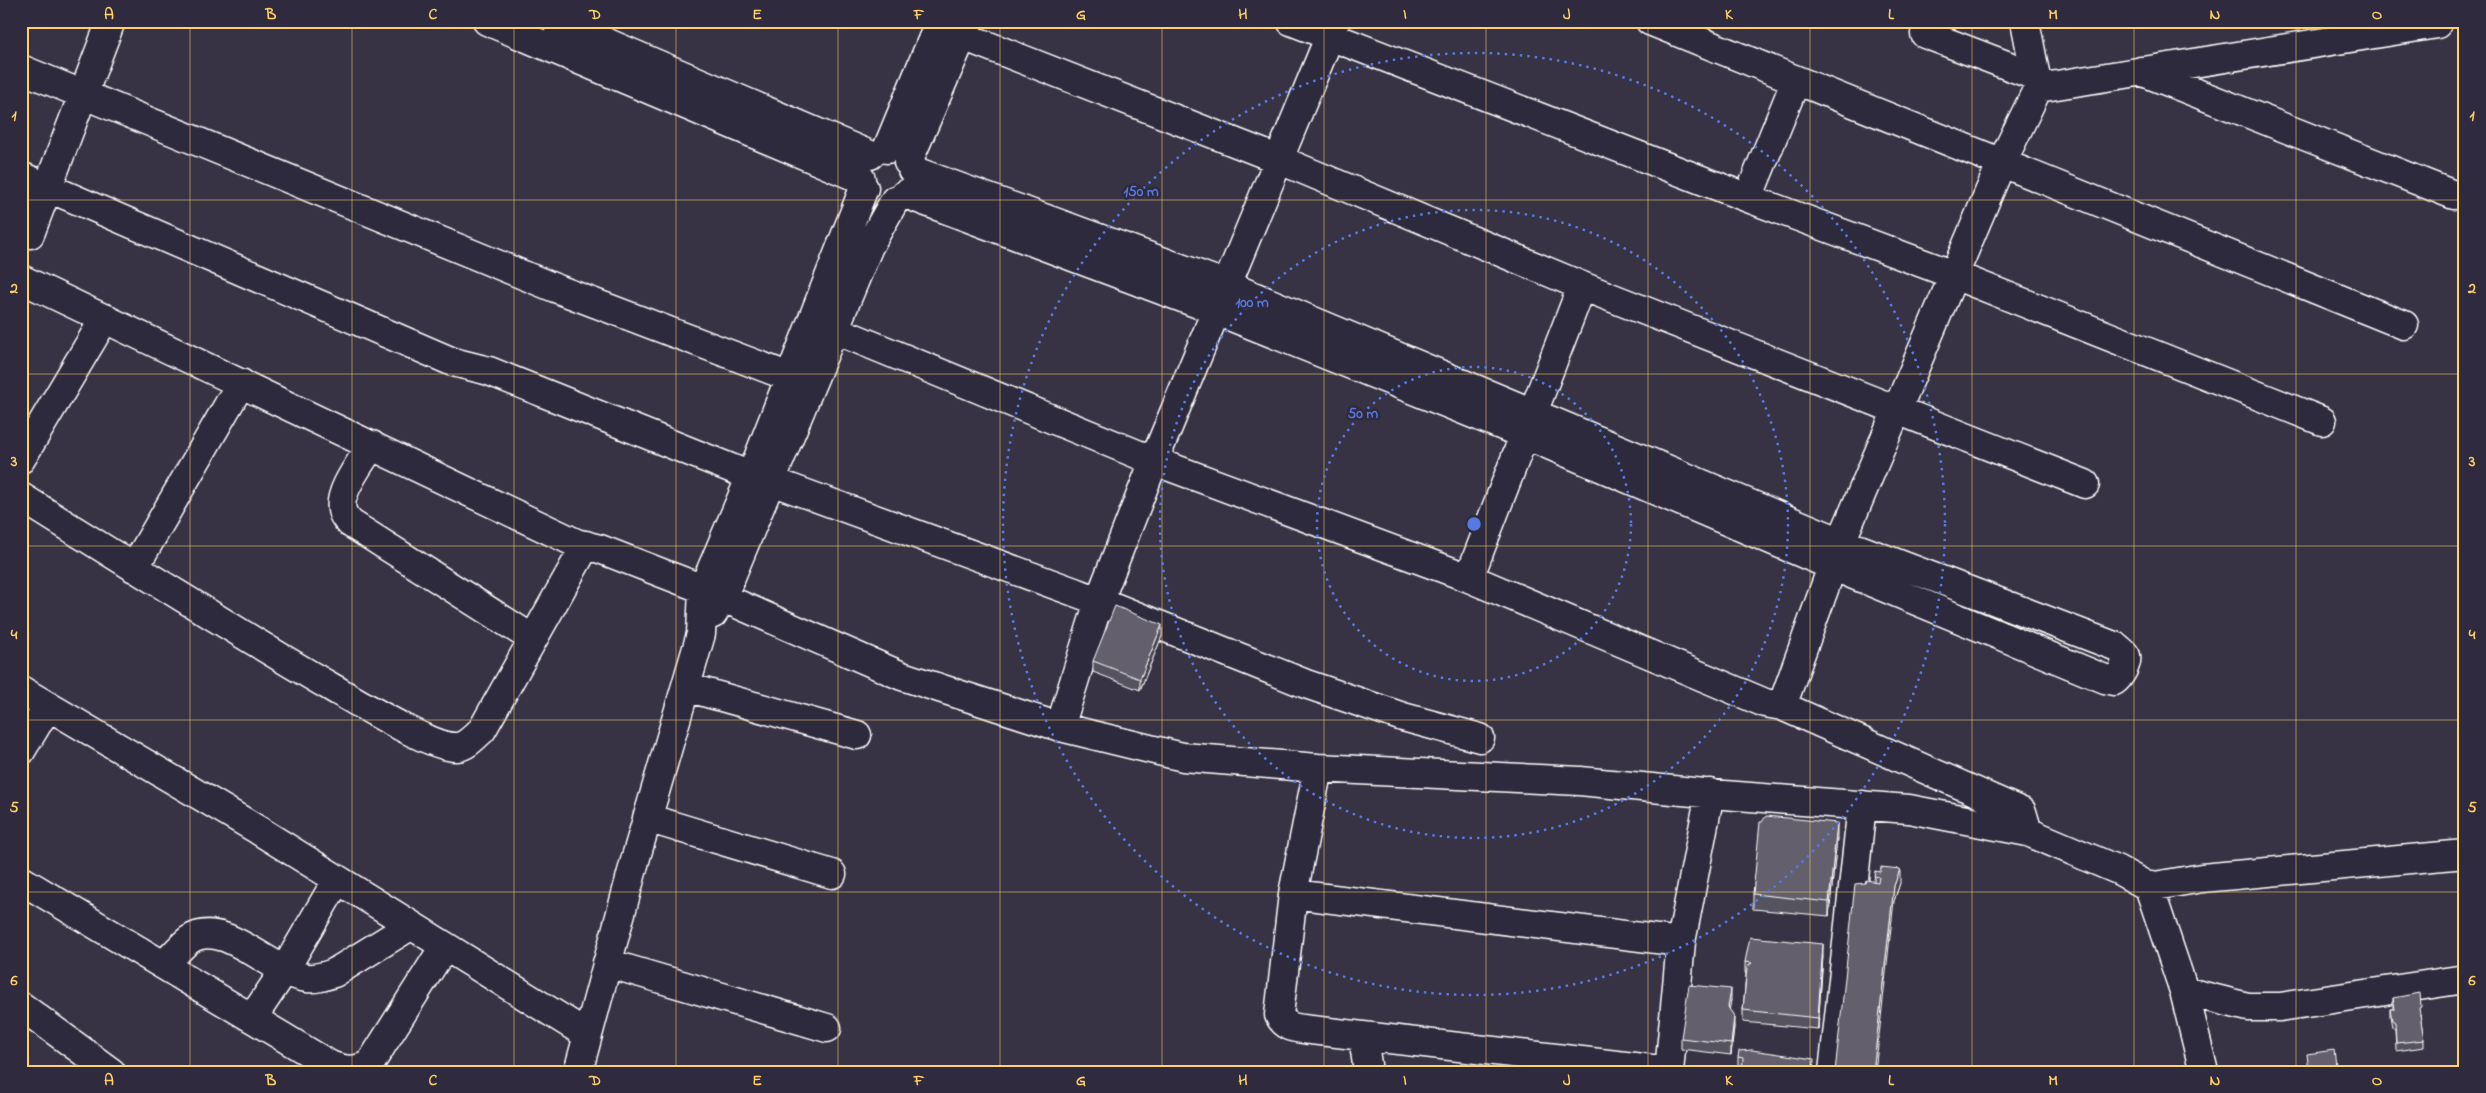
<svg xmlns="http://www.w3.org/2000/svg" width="2486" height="1093" font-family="'Indie Flower',sans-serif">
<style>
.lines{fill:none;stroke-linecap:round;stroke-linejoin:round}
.minor-casing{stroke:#fff;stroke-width:31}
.minor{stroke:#2f2a3d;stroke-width:28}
.wall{fill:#55525e;stroke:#fff}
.shaded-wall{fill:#45424c;stroke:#fff}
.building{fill:#635f6d;stroke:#fff}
.grid{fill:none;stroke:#ffd166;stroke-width:1;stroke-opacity:0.55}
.ring{fill:none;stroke:#567ae2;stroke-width:2.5;stroke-dasharray:2.5 5}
.centre{fill:#567ae2;stroke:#2f2a3d;stroke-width:2.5}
.ring-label{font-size:15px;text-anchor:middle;font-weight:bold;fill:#567ae2;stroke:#2f2a3d;stroke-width:5;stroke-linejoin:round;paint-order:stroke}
.neatline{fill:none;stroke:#ffd166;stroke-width:2}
.grid-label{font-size:16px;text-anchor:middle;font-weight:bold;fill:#ffd166}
</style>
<rect width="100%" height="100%" fill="#373345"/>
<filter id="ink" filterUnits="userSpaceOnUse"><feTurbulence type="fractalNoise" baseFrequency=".02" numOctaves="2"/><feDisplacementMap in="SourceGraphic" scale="10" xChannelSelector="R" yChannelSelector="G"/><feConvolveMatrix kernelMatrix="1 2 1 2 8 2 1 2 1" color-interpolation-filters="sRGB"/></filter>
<g filter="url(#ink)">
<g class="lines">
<g class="minor-casing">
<path id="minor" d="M 487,21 L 861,179
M 556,21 L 870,155
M 1291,21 L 1748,198 L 1954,275 L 2322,421
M 1650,21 L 2404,325
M 2025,21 L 2038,88
M 1925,34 L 2035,76
M 963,36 L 1280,160 L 1582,286 L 2085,484
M 21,69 L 555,288 L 811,385
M 2141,71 L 2454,195
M 887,149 L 940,21
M 908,162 L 969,21
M 21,176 L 453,362 L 489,371 L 753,477 L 771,481 L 1099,601 L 1306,684 L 1403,717 L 1480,738
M 905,194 L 1217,311 L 1523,434 L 1832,566 L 2105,679 L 2114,681 C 2120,677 2128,663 2126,656 C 2124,652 2120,650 2117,647 L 1841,542 L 1227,285 L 912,170
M 1748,198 L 1796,80
M 30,234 L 111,21
M 21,279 L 576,543 L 600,549 L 703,589 L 902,676 L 1060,727 L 1183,757 L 1318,768 L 1580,781 L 1724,795 L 1909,809 L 2028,832 L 2118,870 L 2149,887 L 2202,878 L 2465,854
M 833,329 L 1154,461 L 1469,578 L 1765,703 L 1782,706 L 2022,812 L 2028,832
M 372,445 C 362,461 335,495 343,513 C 344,517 348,520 350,523 L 533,639
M 21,459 L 105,318
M 21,497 C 124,561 226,626 331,687 C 354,700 433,749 457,747 C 467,746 475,736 482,730 L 586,545
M 134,568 L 241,383
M 1469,578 L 1582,286
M 713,614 L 722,598 L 869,246 L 895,200
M 686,687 L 857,735
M 21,690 L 258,830 L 588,1035
M 1782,706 L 1841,542 L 2001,164 L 2038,88 L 2437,24
M 1060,727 L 1099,601 L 1154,461 L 1336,21
M 21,751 L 48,706
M 1318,768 L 1293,894 L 1279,1015 C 1286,1029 1297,1028 1311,1030 L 1669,1071
M 647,818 L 832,874
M 21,880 L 330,1065 C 346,1071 355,1072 370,1064 L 444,947
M 2149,887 L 2184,991 L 2204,1072
M 1293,894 L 1681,942
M 607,963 L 827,1028
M 164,965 C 172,957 180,947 189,940 C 223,916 271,973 307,978 C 317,979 325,976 334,973 L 410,926
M 2184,991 L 2248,1007 L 2280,1007 L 2465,979
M 21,1006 L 111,1072
M 253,1017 L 284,971 L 337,880
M 1363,1036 L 1368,1072
M 578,1072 L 636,857 L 701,634 L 703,589 L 751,476 L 864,188
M 1669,1072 L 1681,942 L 1710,793
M 1833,1072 L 1862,805"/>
</g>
<use href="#minor" class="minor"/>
</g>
<path class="wall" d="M 1162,636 L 1140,690 L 1093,672 L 1093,661 Z
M 1762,822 L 1837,838 L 1829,916 L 1753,909 L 1753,894 Z
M 1875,871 L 1900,883 L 1894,901 L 1874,881 Z
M 1823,955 L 1818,1029 L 1743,1022 L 1743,1010 L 1746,973 L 1745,973 L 1745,962 Z
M 2393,998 L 2421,1015 L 2420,1015 L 2424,1040 L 2424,1047 L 2396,1051 L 2395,1029 L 2392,1027 L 2390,1016 L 2390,1009 L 2393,1009 Z
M 1731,1000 L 1729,1009 L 1734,1027 L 1731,1055 L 1681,1049 L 1681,1038 Z
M 1752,1050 L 1742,1069 L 1738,1068 L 1738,1057 Z"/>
<path class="shaded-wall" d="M 1162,625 L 1162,636 L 1140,690 L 1140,679 Z
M 1837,823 L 1837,838 L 1829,916 L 1829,902 Z
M 1900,869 L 1900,883 L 1894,901 L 1875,1072 L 1873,1072 L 1894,886 Z
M 1823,944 L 1823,955 L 1818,1029 L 1818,1018 Z
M 1731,989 L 1731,1000 L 1728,1018 L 1728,1007 Z
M 1734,1016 L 1734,1027 L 1731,1055 L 1731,1044 Z"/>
<path class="building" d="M 1115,606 L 1162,625 L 1140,679 L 1093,661 Z
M 1766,816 L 1837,823 L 1829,902 L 1753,894 L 1760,822 L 1762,822 Z
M 1881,867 L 1900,869 L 1894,886 L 1873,1072 L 1835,1072 L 1855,884 L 1865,883 L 1866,880 L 1878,882 L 1879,877 L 1874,876 L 1875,871 L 1880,872 Z
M 1750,937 L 1823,944 L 1818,1018 L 1743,1010 L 1747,967 L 1752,963 L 1745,962 Z
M 1689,985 L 1731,989 L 1728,1007 L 1734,1016 L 1731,1044 L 1681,1038 Z
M 2420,993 L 2421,1007 L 2419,1008 L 2424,1040 L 2396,1043 L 2395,1022 L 2392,1020 L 2390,1009 L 2395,1009 L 2393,998 Z
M 1752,1050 L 1814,1059 L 1813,1072 L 1742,1072 L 1743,1058 L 1738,1057 L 1739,1051 Z
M 2334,1050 L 2336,1065 L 2334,1066 L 2335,1072 L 2309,1072 L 2307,1054 Z
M 2279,1066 L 2280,1072 L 2253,1072 L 2252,1069 Z"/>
</g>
<path class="grid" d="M 190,21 L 190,1072M 352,21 L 352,1072M 514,21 L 514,1072M 676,21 L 676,1072M 838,21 L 838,1072M 1000,21 L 1000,1072M 1162,21 L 1162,1072M 1324,21 L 1324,1072M 1486,21 L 1486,1072M 1648,21 L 1648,1072M 1810,21 L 1810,1072M 1972,21 L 1972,1072M 2134,21 L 2134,1072M 2296,21 L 2296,1072M 21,200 L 2465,200M 21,374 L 2465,374M 21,546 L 2465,546M 21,720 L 2465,720M 21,892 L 2465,892"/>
<g class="ring">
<circle cx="1474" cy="524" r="157"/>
<circle cx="1474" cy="524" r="314"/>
<circle cx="1474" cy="524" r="471"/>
</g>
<circle cx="1474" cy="524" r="8" class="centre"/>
<g class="ring-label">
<text x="1141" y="196">150 m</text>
<text x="1252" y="307">100 m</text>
<text x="1363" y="418">50 m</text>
</g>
<rect width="2486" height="1093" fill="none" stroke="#2f2a3d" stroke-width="55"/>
<rect x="28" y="28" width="2430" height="1038" class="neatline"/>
<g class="grid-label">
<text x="109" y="19">A</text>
<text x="271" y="19">B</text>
<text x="433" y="19">C</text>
<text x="595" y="19">D</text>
<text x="757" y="19">E</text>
<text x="919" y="19">F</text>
<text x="1081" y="19">G</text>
<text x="1243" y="19">H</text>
<text x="1405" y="19">I</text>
<text x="1567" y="19">J</text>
<text x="1729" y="19">K</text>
<text x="1891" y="19">L</text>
<text x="2053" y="19">M</text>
<text x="2215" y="19">N</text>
<text x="2377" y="19">O</text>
<text x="14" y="120">1</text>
<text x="2472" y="120">1</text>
<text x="14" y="293">2</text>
<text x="2472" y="293">2</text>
<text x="14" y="466">3</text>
<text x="2472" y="466">3</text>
<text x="14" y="639">4</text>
<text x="2472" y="639">4</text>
<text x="14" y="812">5</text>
<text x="2472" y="812">5</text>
<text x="14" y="985">6</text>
<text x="2472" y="985">6</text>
<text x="109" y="1085">A</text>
<text x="271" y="1085">B</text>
<text x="433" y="1085">C</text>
<text x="595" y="1085">D</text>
<text x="757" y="1085">E</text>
<text x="919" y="1085">F</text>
<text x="1081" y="1085">G</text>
<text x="1243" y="1085">H</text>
<text x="1405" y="1085">I</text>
<text x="1567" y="1085">J</text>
<text x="1729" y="1085">K</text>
<text x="1891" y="1085">L</text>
<text x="2053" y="1085">M</text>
<text x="2215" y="1085">N</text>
<text x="2377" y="1085">O</text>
</g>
</svg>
